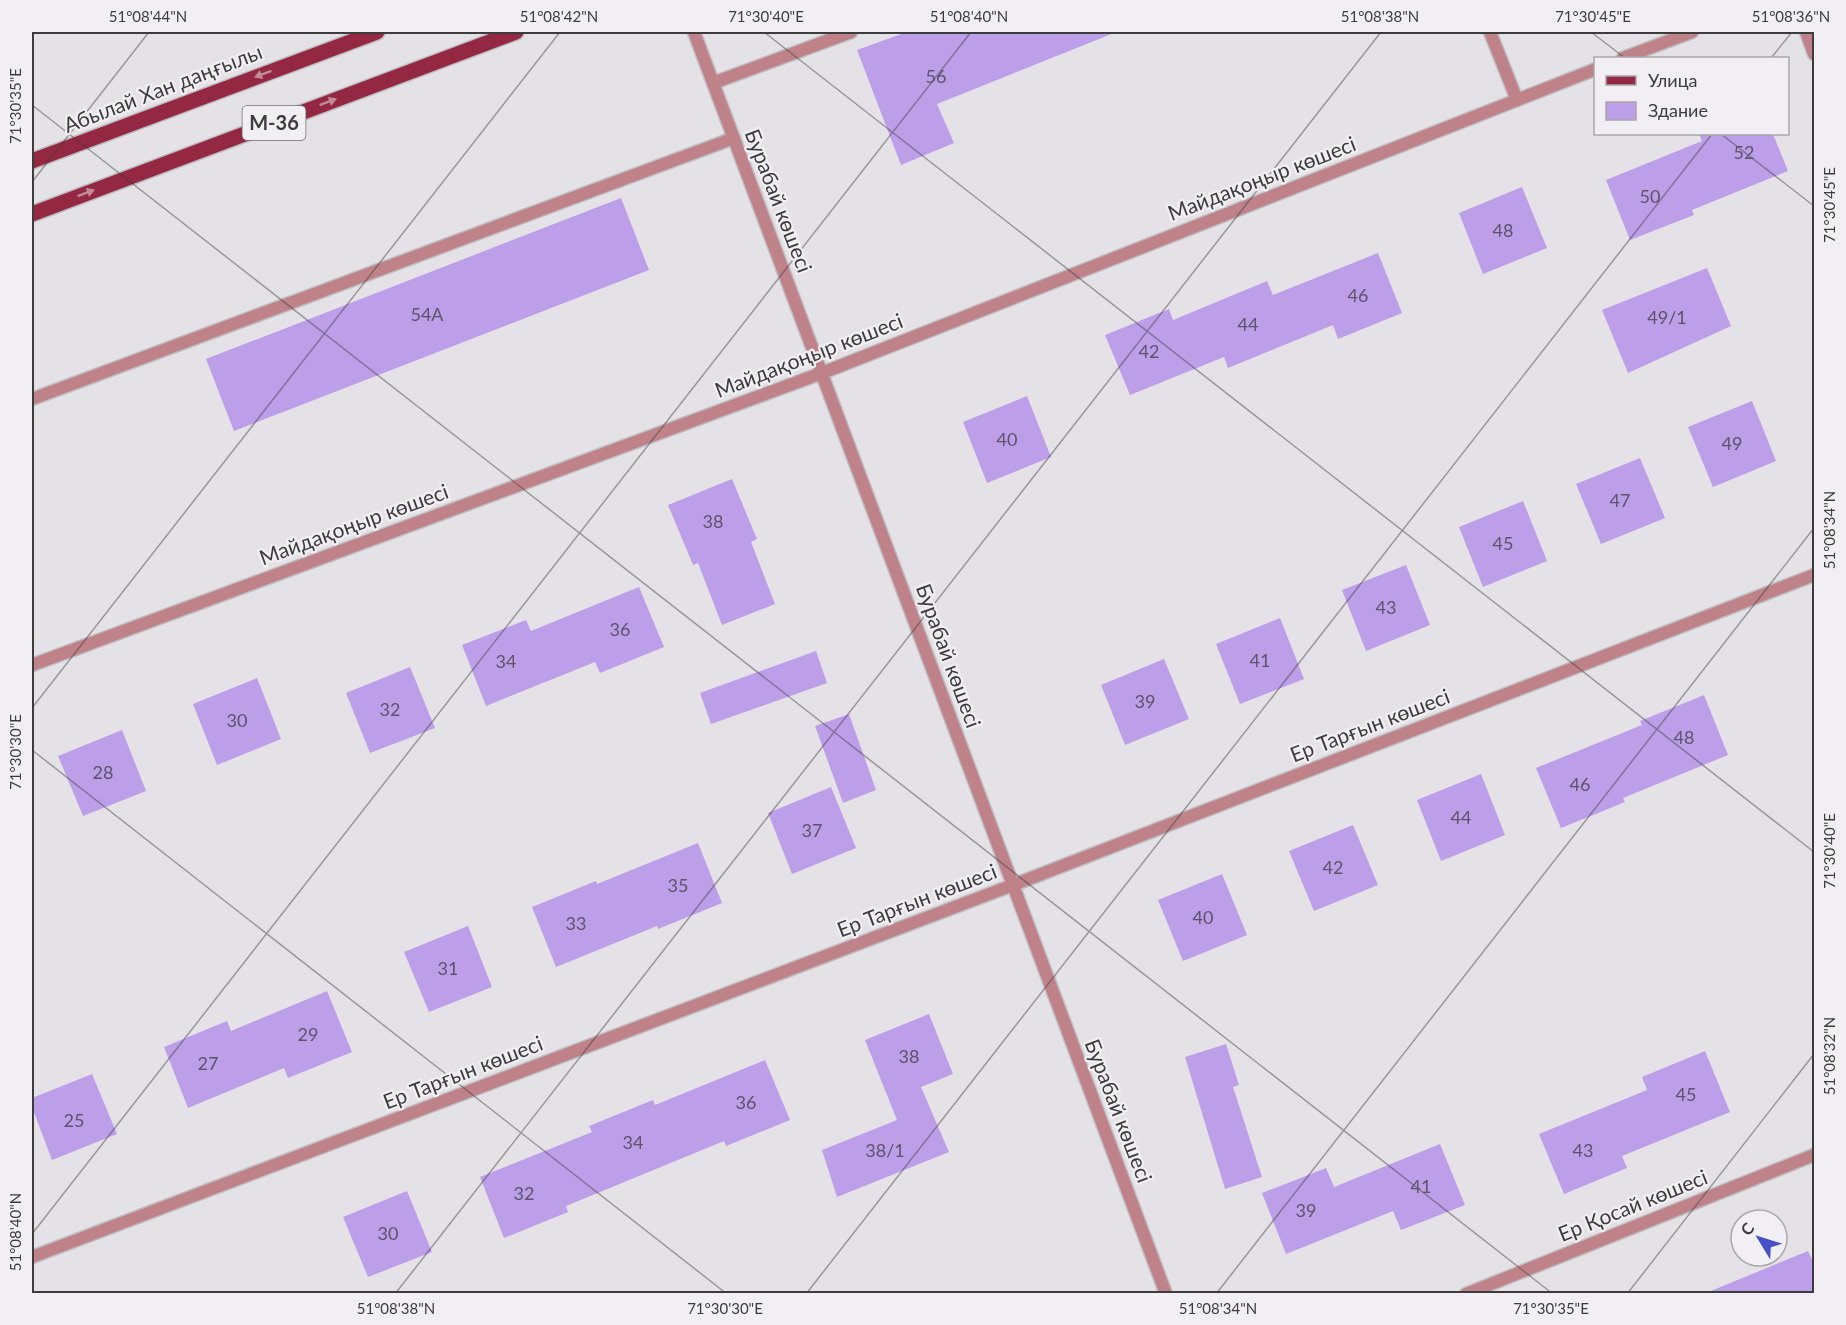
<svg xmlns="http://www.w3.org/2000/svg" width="1846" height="1325" font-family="Lato,sans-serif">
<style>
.building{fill:#bd9ee9}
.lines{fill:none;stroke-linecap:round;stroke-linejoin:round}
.lane-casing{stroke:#bfbdc1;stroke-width:15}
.street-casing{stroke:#bfbdc1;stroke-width:15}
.primary-casing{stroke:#bfbdc1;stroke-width:18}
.lane{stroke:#bf8289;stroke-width:12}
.street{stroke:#bf8289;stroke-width:12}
.primary{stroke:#942742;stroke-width:15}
.oneway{fill:#c28b9a}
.ticks{fill:none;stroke:#3d3c3d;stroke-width:1.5;stroke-opacity:0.45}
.labels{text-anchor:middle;stroke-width:4.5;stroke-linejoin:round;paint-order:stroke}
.number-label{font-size:18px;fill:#5d5468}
.shield{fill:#f1eff3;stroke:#737274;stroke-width:1.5}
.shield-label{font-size:20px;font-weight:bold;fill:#3d3c3d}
.street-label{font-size:21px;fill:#3d3c3d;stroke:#f1eff3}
.neatline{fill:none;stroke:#3d3c3d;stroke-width:2}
.ticks-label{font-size:15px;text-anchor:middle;fill:#3d3c3d}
</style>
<rect width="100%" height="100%" fill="#e4e2e6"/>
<path class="building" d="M 907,32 L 1114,32 L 1114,33 L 937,104 L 954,143 L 901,165 L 857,50 Z
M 1699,134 L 1773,134 L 1788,171 L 1692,210 L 1694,215 L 1630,240 L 1606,180 L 1702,141 Z
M 1522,187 L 1547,248 L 1483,274 L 1459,213 Z
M 621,198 L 649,270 L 234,431 L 206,359 Z
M 1378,253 L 1402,313 L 1338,339 L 1333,325 L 1228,368 L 1224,357 L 1130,395 L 1105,335 L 1169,309 L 1173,320 L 1267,281 L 1273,295 Z
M 1707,268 L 1731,326 L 1628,373 L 1602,310 Z
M 1027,396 L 1051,457 L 987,483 L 963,422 Z
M 1752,401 L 1776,461 L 1713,487 L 1688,427 Z
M 1640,458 L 1665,518 L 1601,544 L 1576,484 Z
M 732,479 L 757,539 L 751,542 L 775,604 L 722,625 L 698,563 L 693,565 L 668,505 Z
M 1523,501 L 1547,561 L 1483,587 L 1459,527 Z
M 1406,565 L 1430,625 L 1366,651 L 1342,590 Z
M 639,587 L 664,647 L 600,673 L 595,662 L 486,706 L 462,645 L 526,620 L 531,631 Z
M 1280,618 L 1304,679 L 1240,704 L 1216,644 Z
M 816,651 L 827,683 L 711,724 L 700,693 Z
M 1164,659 L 1189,719 L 1125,745 L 1101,685 Z
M 410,667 L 435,728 L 370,753 L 346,693 Z
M 257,678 L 281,739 L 217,765 L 193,704 Z
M 1704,695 L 1728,755 L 1623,798 L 1625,802 L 1561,828 L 1536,768 L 1642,725 L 1640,721 Z
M 849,714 L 876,790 L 843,803 L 815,726 Z
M 122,730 L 146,791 L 83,816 L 58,756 Z
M 1481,774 L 1505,835 L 1441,861 L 1417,800 Z
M 831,787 L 856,848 L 792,874 L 768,813 Z
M 1353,825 L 1378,885 L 1314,911 L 1289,851 Z
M 698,843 L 722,903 L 658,929 L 657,926 L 556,967 L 532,907 L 596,881 L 597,884 Z
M 1222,874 L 1247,935 L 1183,961 L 1158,900 Z
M 468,926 L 492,987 L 429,1012 L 404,952 Z
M 327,991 L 352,1052 L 288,1078 L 284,1068 L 188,1108 L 164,1047 L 227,1021 L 231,1031 Z
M 929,1014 L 953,1074 L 921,1087 L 949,1152 L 837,1197 L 822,1150 L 897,1120 L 865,1040 Z
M 1226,1044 L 1239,1085 L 1233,1087 L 1262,1177 L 1225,1189 L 1185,1057 Z
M 1705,1051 L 1730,1112 L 1622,1156 L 1627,1168 L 1564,1194 L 1539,1134 L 1647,1090 L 1642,1077 Z
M 765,1060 L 790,1120 L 726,1146 L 724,1141 L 566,1206 L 568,1212 L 504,1238 L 480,1177 L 592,1132 L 589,1126 L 653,1100 L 655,1105 Z
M 92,1074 L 117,1134 L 52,1160 L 32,1107 L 32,1098 Z
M 1440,1144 L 1465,1205 L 1401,1230 L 1393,1211 L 1286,1254 L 1262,1193 L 1326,1168 L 1334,1187 Z
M 407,1191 L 432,1252 L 368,1277 L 343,1217 Z
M 1808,1251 L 1815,1266 L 1815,1293 L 1706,1293 Z"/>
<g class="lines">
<g class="lane-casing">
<path id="lane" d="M 1490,32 L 1517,100
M 713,83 L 851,32
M 32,399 L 734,138"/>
</g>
<g class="street-casing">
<path id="street" d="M 694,32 L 1166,1294
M 1806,32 L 1814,54
M 1623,58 L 1692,32
M 32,665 L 822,373 L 1596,69
M 32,1257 L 1013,885 L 1814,575
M 1466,1294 L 1814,1155"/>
</g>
<g class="primary-casing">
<path id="primary" d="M 32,161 L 377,32
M 32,214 L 516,32"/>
</g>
<use href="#lane" class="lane"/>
<use href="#street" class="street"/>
<use href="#primary" class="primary"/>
</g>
<defs><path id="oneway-solid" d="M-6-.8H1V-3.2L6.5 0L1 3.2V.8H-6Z" transform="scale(1.5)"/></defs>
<g class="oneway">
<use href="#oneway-solid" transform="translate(263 74) rotate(159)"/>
<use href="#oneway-solid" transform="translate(328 102) rotate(-21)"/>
<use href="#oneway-solid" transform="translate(86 193) rotate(-21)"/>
</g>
<path class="ticks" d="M 764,32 L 1814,852M 1591,32 L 1625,58M 1771,58 L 1792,32M 32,105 L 1553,1294M 1721,134 L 1814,206M 32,182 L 149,32M 32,708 L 560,32M 32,750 L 727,1294M 32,1234 L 971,32M 395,1294 L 1381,32M 806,1294 L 1712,134M 1216,1294 L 1814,528M 1627,1294 L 1814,1054"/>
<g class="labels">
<g class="number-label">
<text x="936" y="83">56</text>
<text x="1744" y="159">52</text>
<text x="1650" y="203">50</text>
<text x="1503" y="237">48</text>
<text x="1358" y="302">46</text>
<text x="427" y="321">54А</text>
<text x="1667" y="324">49/1</text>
<text x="1248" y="331">44</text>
<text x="1149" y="358">42</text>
<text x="1007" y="446">40</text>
<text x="1732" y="450">49</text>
<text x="1620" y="507">47</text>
<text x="713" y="528">38</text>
<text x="1503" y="550">45</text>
<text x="1386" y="614">43</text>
<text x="620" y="636">36</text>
<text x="1260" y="667">41</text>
<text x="506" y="668">34</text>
<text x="1145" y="708">39</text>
<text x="390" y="716">32</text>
<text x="237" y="727">30</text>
<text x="1684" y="744">48</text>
<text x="103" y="779">28</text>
<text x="1580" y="791">46</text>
<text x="1461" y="824">44</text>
<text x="812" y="837">37</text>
<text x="1333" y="874">42</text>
<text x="678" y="892">35</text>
<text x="1203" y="924">40</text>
<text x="576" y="930">33</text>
<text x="448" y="975">31</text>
<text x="308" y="1041">29</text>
<text x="909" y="1063">38</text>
<text x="208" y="1070">27</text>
<text x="1686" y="1101">45</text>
<text x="746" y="1109">36</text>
<text x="74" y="1127">25</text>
<text x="633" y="1149">34</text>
<text x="885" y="1157">38/1</text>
<text x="1583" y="1157">43</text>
<text x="1421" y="1193">41</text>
<text x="524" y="1200">32</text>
<text x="1306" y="1217">39</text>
<text x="388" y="1240">30</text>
</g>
<rect class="shield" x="242.5" y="106" width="63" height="34" rx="4.5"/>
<g class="shield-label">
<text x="274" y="130">M-36</text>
</g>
<g class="street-label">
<text transform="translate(163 89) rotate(-21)" y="7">Абылай Хан даңғылы</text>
<text transform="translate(1262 179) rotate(-21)" y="7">Майдақоңыр көшесі</text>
<text transform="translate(778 201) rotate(69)" y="7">Бурабай көшесі</text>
<text transform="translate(809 356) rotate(-21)" y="7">Майдақоңыр көшесі</text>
<text transform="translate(354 525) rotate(-20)" y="7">Майдақоңыр көшесі</text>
<text transform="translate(948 656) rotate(70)" y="7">Бурабай көшесі</text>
<text transform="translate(1370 726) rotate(-21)" y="7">Ер Тарғын көшесі</text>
<text transform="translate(917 901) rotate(-21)" y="7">Ер Тарғын көшесі</text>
<text transform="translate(463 1073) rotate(-21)" y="7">Ер Тарғын көшесі</text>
<text transform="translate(1118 1111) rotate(69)" y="7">Бурабай көшесі</text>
<text transform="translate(1633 1206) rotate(-22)" y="7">Ер Қосай көшесі</text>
</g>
</g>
<rect width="1846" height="1325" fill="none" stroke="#f1eff3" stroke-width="66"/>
<rect x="1594" y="57" width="195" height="78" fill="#f1eff3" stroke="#a9a7aa" stroke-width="1.5"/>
<rect x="1606" y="76" width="30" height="9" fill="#942742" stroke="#a9a7aa" stroke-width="1.5"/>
<text x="1648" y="87" font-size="18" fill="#3d3c3d">Улица</text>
<rect x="1606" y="102" width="30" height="18" fill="#bd9ee9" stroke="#a9a7aa" stroke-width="1.5"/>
<text x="1648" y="117" font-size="18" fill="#3d3c3d">Здание</text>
<g transform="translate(1759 1238) rotate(308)"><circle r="28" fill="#f1eff3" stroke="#a9a7aa" stroke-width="1.5"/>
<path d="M0-4.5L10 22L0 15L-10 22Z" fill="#4551c6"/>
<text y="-9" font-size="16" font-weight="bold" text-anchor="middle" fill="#3d3c3d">С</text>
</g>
<rect x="33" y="33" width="1780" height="1259" class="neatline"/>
<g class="ticks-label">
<text x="148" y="22">51°08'44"N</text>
<text x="559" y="22">51°08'42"N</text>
<text x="766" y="22">71°30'40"E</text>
<text x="969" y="22">51°08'40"N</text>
<text x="1380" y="22">51°08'38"N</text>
<text x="1593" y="22">71°30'45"E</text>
<text x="1791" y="22">51°08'36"N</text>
<text transform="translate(16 106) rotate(-90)" y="5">71°30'35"E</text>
<text transform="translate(1830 205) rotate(-90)" y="5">71°30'45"E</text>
<text transform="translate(1830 530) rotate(-90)" y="5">51°08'34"N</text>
<text transform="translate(16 752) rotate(-90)" y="5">71°30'30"E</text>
<text transform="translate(1830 851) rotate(-90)" y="5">71°30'40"E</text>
<text transform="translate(1830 1056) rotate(-90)" y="5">51°08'32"N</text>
<text transform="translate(16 1232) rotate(-90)" y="5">51°08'40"N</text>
<text x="396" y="1314">51°08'38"N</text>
<text x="725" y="1314">71°30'30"E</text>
<text x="1218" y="1314">51°08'34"N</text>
<text x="1551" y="1314">71°30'35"E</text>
</g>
</svg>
